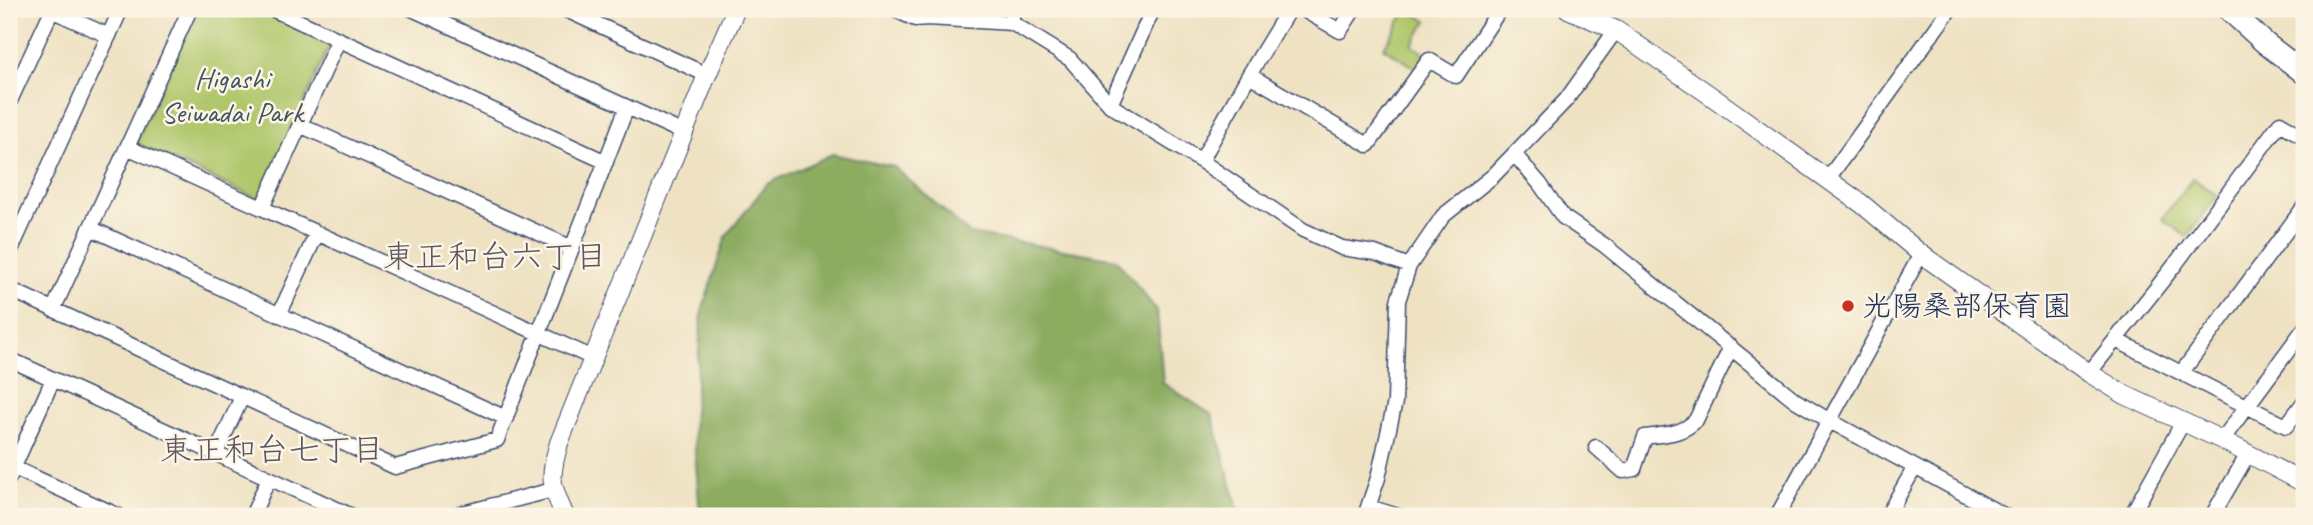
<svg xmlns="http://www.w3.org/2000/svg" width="2313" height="525" font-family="Caveat,'Klee One',sans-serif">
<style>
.green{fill:#b0c76c;stroke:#667b65;stroke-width:2}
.forest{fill:#8cac60;stroke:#546e5f;stroke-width:2}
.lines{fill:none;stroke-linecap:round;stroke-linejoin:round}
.minor-casing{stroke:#3b4a6d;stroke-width:17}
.tertiary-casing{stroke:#3b4a6d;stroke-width:20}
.primary-casing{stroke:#3b4a6d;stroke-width:24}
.minor{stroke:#fff;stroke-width:14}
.tertiary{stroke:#fff;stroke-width:18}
.primary{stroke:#fff;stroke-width:21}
.poi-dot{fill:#c8321e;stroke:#fcf5e5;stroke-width:2.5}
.labels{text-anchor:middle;stroke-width:5;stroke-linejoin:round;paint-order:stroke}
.park-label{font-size:30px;fill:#405562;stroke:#fcf5e5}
.poi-label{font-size:30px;fill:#1b2f5e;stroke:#fcf5e5;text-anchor:start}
.neighbourhood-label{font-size:32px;fill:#5c5562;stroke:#fcf5e5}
</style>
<rect width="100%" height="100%" fill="#fcf5e5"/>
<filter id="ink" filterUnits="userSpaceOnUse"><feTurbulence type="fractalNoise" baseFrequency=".0143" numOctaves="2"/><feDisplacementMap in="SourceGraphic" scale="14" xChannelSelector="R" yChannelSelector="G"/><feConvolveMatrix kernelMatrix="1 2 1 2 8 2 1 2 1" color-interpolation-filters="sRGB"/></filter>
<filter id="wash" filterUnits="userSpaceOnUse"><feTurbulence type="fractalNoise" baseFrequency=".00686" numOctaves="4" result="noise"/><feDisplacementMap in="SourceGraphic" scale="28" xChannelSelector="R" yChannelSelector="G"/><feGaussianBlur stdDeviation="1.57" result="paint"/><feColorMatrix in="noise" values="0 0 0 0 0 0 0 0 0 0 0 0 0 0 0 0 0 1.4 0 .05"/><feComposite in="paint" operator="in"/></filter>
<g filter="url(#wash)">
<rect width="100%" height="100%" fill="#efe2c3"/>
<path class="green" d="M 196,9 L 257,9 L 327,41 L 329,47 L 261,197 L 256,198 L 139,145 L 137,140 Z
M 1407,9 L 1427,21 L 1412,45 L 1426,55 L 1417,69 L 1384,48 Z
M 2193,178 L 2217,196 L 2187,237 L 2162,219 Z"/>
<path class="forest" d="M 832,154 L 894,167 L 970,234 L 1116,259 L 1157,311 L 1163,383 L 1212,415 L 1240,516 L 700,516 L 693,424 L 702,311 L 726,236 L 767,184 Z"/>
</g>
<g filter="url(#ink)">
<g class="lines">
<g class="minor-casing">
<path id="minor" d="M 49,9 L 109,36
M 272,9 L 606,162
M 412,9 L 684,133
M 564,9 L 707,75
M 893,9 L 915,19 L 928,18
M 923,9 L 928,18 L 1012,23 L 1070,59 L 1110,105 L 1201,161 L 1303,230 L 1342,248 L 1375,253 L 1409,266
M 1010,9 L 1012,12 L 1012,23
M 1302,9 L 1340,31 L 1354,9
M 1249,75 L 1368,145 L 1429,60 L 1456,76 L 1500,9
M 9,103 L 52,10
M 1110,105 L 1153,9
M 300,125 L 572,248
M 127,147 L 593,358
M 1515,155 L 1540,184 L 1563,217 L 1604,245 L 1795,400 L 1830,421 L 2005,516
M 1201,161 L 1249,75 L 1289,9
M 1827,180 L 1950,9
M 262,208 L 338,41
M 90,228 L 506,418
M 9,254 L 121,9
M 9,289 L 395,467 L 497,440 L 627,107
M 53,310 L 190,9
M 279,315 L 317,233
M 2116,340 L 2286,426 L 2304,402
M 9,359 L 352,516
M 2182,372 L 2304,207
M 2089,373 L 2174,266 L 2280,123 L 2304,137
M 2222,440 L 2304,329
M 1596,447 L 1623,471 L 1634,469 L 1645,437 C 1664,434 1682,435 1696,420 L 1731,347
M 216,453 L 242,397
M 14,468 L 119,516
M 9,478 L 53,379
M 1369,507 L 1398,516
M 252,516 L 269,478
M 451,516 L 553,490
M 1365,516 L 1378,478 L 1395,402 L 1398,301 L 1409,266 L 1443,216 L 1493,176 L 1566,100 L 1616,30
M 1777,516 L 1921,254
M 1887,516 L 1915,467
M 2131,516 L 2183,422
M 2212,516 L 2248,454"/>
</g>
<g class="tertiary-casing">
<path id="tertiary" d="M 1568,9 L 1616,30 L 1714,98 L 1862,204 L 1921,254 L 2089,373 L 2125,395 L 2222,440 L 2304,483
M 565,516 C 550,483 549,478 559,443 L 707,75 L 736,9"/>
</g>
<g class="primary-casing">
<path id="primary" d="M 2228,9 L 2265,43 L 2304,73"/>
</g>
<use href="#minor" class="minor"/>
<use href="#tertiary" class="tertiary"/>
<use href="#primary" class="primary"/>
</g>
</g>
<circle class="poi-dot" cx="1848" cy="306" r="7"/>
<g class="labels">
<g class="park-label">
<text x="232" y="88">Higashi<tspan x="232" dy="34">Seiwadai Park</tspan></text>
</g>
<g class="poi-label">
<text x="1862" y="316">光陽桑部保育園</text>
</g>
<g class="neighbourhood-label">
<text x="495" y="267">東正和台六丁目</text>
<text x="272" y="460">東正和台七丁目</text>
</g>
</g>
<rect width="2313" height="525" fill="none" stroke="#fcf5e5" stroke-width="35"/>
</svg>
